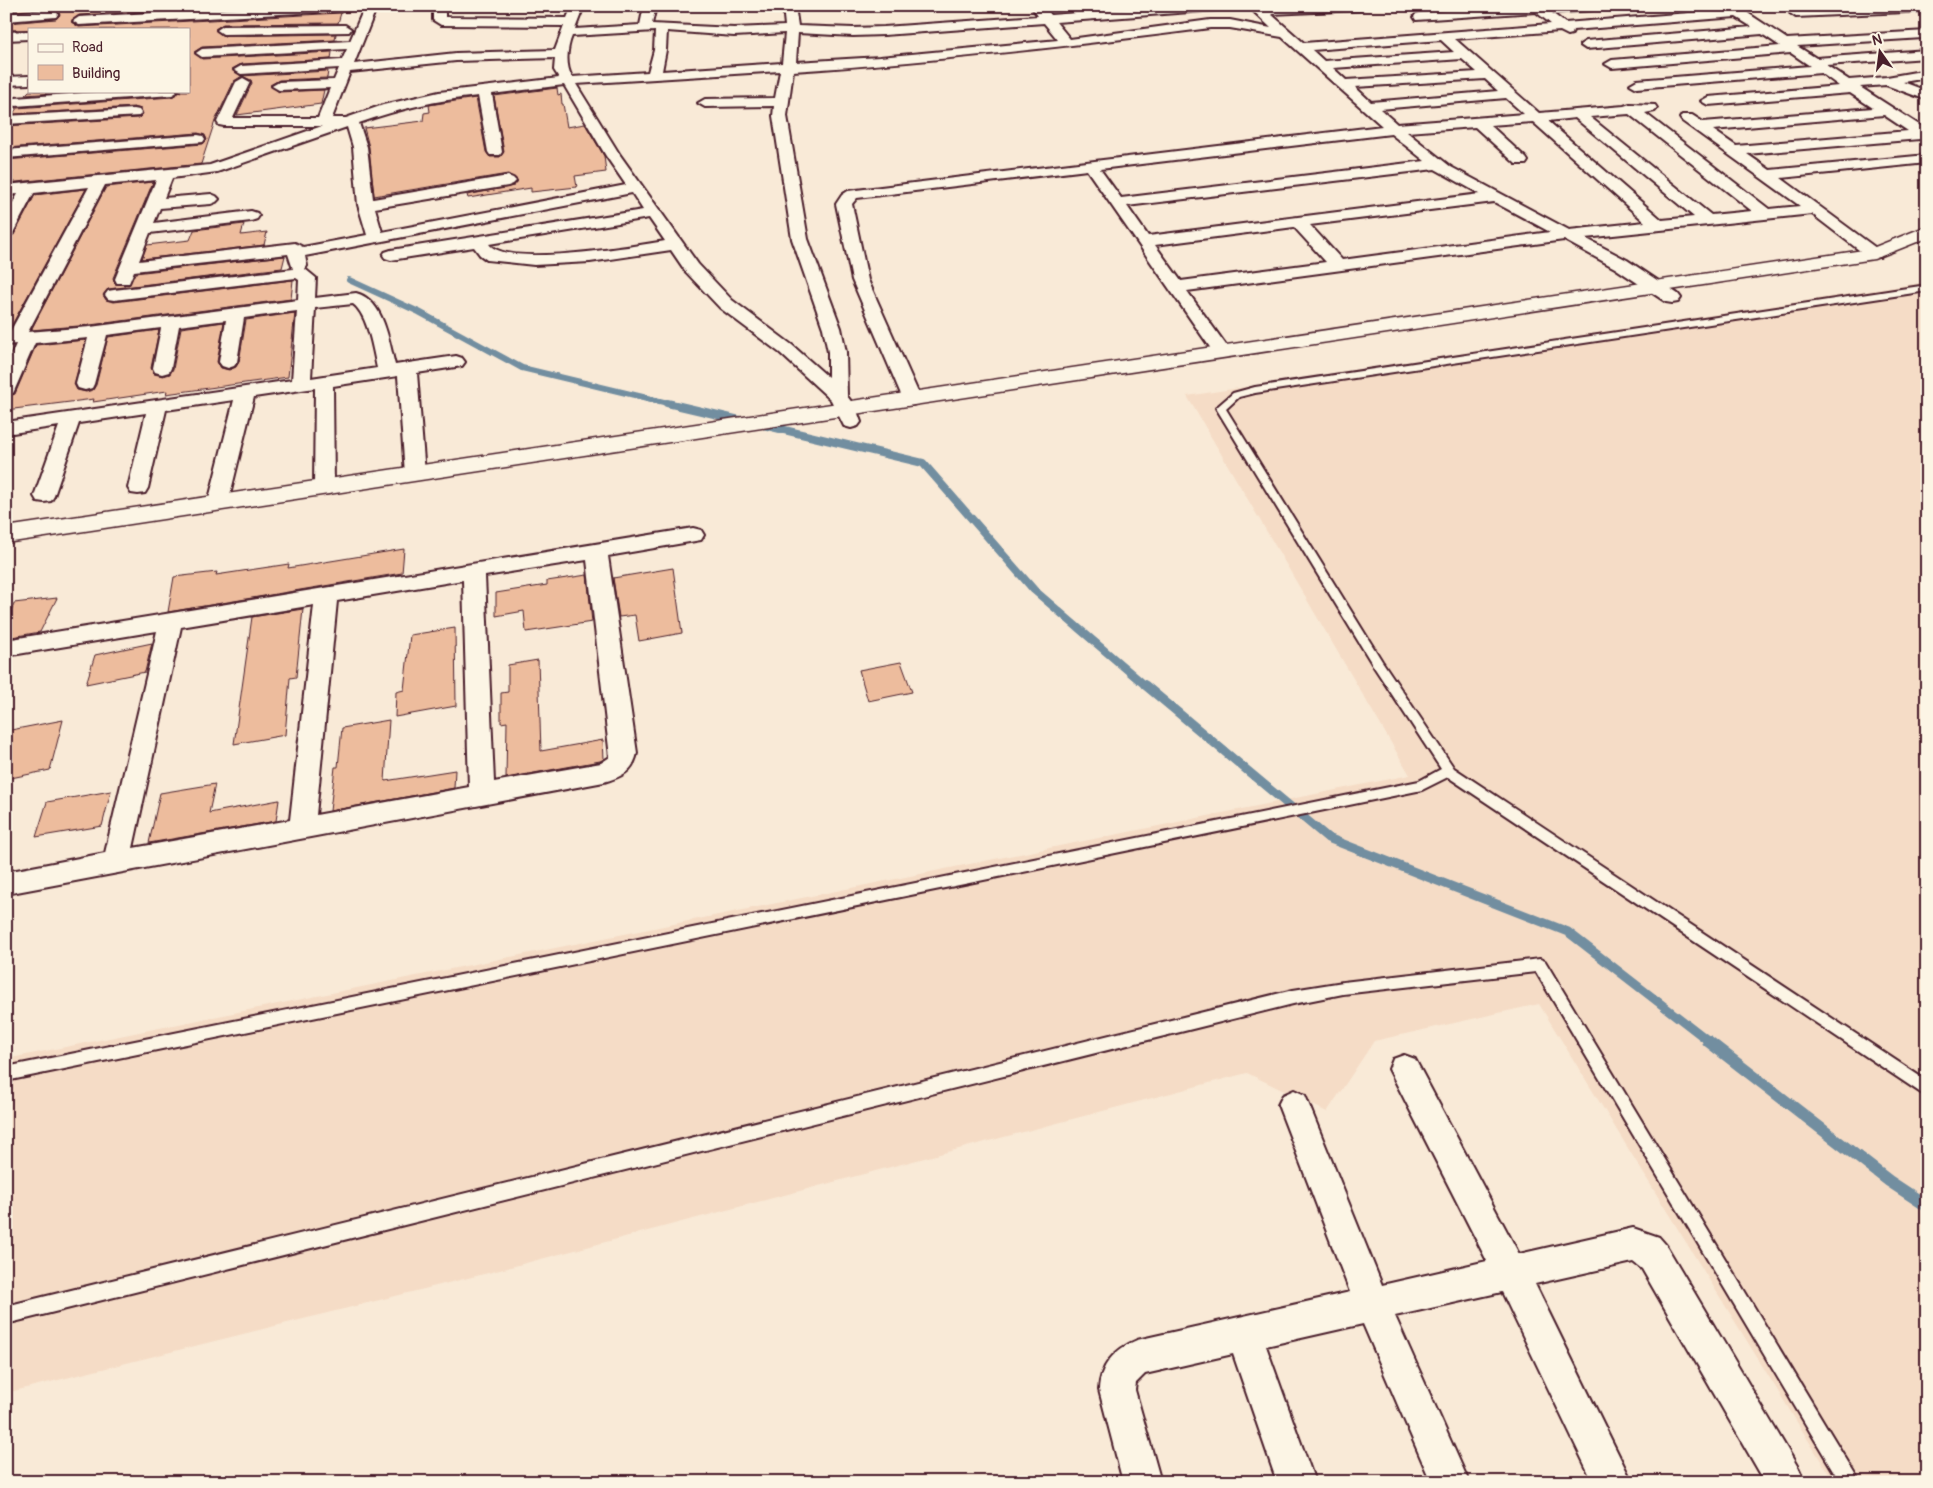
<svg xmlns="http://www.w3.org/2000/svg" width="1933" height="1488" font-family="Pangolin,sans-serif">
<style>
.built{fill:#f5dcc6}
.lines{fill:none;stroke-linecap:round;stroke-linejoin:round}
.stream-far3{stroke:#728ea0;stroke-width:6}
.stream-far2{stroke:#728ea0;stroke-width:8}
.stream-far1{stroke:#728ea0;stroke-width:9}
.stream{stroke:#728ea0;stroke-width:12}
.building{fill:#edbc9d;stroke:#4a1f2b}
.lane-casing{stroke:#4a1f2b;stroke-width:4}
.street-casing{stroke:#4a1f2b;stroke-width:4}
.secondary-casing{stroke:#4a1f2b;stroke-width:3}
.lane{fill:#fcf5e5;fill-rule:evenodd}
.street{fill:#fcf5e5;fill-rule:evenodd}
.secondary{fill:#fcf5e5;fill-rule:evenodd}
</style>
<rect width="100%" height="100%" fill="#f9ead7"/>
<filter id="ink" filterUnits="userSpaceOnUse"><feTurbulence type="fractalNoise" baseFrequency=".02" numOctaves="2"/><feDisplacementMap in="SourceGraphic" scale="10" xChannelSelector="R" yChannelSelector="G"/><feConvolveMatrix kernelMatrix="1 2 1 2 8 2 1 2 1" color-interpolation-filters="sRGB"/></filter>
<g filter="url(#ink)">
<path class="built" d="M 1927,282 L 1927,1482 L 1834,1482 L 1539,1004 L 1374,1041 L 1327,1112 L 1247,1073 L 492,1272 L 6,1393 L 6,1059 L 1410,775 L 1187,396 Z"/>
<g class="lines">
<path class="stream-far3" d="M 349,280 L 419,312 L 522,368 L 672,404"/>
<path class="stream-far2" d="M 667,403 L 744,421
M 759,424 L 923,463 L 1034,590 L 1146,686"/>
<path class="stream-far1" d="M 1145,685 L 1328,838 L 1568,932 L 1710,1042"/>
<path class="stream" d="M 1708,1041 L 1889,1181 L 1927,1206"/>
</g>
<path class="building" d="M 12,6 L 242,6 L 79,15 L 71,22 L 79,27 L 341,13 L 338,23 L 223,24 L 215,29 L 223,36 L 336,34 L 335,40 L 202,47 L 194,52 L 202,59 L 332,52 L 331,59 L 241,64 L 232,69 L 241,76 L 328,71 L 327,78 L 279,80 L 270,85 L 279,92 L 324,90 L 321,104 L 237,115 L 252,83 L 251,80 L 242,76 L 234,81 L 215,121 L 201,164 L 6,183 L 6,160 L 203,144 L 207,140 L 205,135 L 198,133 L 6,148 L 6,126 L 139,118 L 143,114 L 141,109 L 134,107 L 13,114 L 17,108 L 172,97 L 181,91 L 189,91 L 189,29 L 6,30 L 8,23 L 56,19 L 60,15 L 58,10 L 52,8 L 11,11 Z
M 557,88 L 558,95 L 561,94 L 562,104 L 563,104 L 567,127 L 585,124 L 604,156 L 606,172 L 575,176 L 577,187 L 531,192 L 531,188 L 468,198 L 467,195 L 514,186 L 517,180 L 508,174 L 374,196 L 369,147 L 364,128 L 423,121 L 424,113 L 430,112 L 429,105 L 476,98 L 486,152 L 490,157 L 500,157 L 504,152 L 494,96 Z
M 29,91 L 81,91 L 25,95 Z
M 153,182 L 113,278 L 115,284 L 129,285 L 135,273 L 285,256 L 282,268 L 108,289 L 103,295 L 106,300 L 114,302 L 293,280 L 291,299 L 90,325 L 31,330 L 106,187 Z
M 86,189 L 8,332 L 6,333 L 6,238 L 14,235 L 35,195 Z
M 244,224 L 241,235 L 267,232 L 264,245 L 142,259 L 147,245 L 190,240 L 194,230 Z
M 295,313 L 288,377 L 166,394 L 167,391 L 93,402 L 94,399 L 6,410 L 6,397 L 15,394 L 36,345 L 86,340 L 74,384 L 77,390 L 86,392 L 93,390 L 96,385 L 108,337 L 159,330 L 151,368 L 154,374 L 163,376 L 170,374 L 173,369 L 181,328 L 224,322 L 217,362 L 221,368 L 229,370 L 236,367 L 239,362 L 246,320 Z
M 404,549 L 402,573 L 168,612 L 174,577 L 217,572 L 216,575 L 289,564 L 288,568 Z
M 673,568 L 682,633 L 639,641 L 635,615 L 619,617 L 613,578 Z
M 587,575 L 592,622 L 526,632 L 524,611 L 496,616 L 496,593 L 547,585 L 547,581 Z
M 57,598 L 40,632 L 6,638 L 6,624 L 14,603 Z
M 303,609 L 296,677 L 290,678 L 285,735 L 234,744 L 252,617 Z
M 455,628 L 456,706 L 395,717 L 396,692 L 404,690 L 410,635 Z
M 152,643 L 145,672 L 86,684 L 95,655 Z
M 538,660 L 541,751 L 603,740 L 604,759 L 600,761 L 506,778 L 507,722 L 501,723 L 501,693 L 508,692 L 508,665 Z
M 901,662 L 912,692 L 868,701 L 859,670 Z
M 63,720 L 50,770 L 6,779 L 6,731 Z
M 389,720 L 385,781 L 455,770 L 454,788 L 330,811 L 335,767 L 338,767 L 342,728 Z
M 215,784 L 209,813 L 279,800 L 276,821 L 149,843 L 160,793 Z
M 111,791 L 102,826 L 36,837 L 47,802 Z"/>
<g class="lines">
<g class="lane-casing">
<path id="lane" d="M 1927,285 L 1927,291 L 1255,393 L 1239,397 L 1226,409 L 1382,661 L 1454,768 L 1927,1081 L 1927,1097 L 1448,777 L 1422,790 L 6,1081 L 6,1067 L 1419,781 L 1441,769 L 1374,667 L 1216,408 L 1218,406 L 1233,393 L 1255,387 Z
M 1540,959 L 1545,961 L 1860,1482 L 1840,1482 L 1536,972 L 1343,994 L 1293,1004 L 6,1324 L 6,1306 L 1293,990 L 1343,982 Z"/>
</g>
<g class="street-casing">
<path id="street" d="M 281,6 L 359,6 L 353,10 L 79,25 L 73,21 L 79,17 Z
M 365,6 L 377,6 L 354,64 L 456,53 L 555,50 L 564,26 L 441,25 L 433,20 L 433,6 L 445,6 L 445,17 L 567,18 L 572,6 L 584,6 L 575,29 L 640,25 L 644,6 L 656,6 L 652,24 L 734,28 L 785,26 L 783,6 L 795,6 L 798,26 L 853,28 L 884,27 L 1038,16 L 1031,6 L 1044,6 L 1051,15 L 1165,6 L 1223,6 L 1217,10 L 1056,22 L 1070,39 L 1210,20 L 1230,20 L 1271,28 L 1248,6 L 1366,6 L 1360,10 L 1271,14 L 1304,43 L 1551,24 L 1536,12 L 1416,20 L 1414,17 L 1416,14 L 1420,13 L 1513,6 L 1598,6 L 1592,10 L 1552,13 L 1565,23 L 1726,10 L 1722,6 L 1737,6 L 1787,39 L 1927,31 L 1927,37 L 1923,38 L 1797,46 L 1816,58 L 1927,50 L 1927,58 L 1826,65 L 1849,80 L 1887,77 L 1927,70 L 1927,78 L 1903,82 L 1927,91 L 1927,100 L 1886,85 L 1860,87 L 1927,130 L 1927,141 L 1920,139 L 1747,154 L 1770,170 L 1927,155 L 1927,163 L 1781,178 L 1880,251 L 1882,254 L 1880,257 L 1868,257 L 1812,214 L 1585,238 L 1627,260 L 1678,294 L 1681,298 L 1678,302 L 1672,303 L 1666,302 L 1615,268 L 1564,240 L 1187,291 L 1231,352 L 1228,356 L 1222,357 L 1216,356 L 1087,170 L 857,198 L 852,204 L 868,280 L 921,399 L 919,403 L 912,405 L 905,403 L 903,399 L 852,280 L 836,204 L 842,195 L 848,191 L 1382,126 L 1282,37 L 1230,28 L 1210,28 C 1071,46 933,62 793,71 L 787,116 L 808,239 L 841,328 L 846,352 L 847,396 L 856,408 L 861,422 L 858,426 L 851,428 L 844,426 L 831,400 L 780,353 L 720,308 L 686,272 L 671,250 L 590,262 L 534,265 L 487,260 L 480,255 L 474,247 L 391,260 L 385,258 L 383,255 L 385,252 L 391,250 L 643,210 L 632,193 L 305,256 L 307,266 L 305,269 L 316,278 L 315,298 L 356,293 C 384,300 389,342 395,365 L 456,356 L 462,358 L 465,362 L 462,366 L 417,373 L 425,474 L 422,478 L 415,480 L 408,478 L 405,474 L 398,376 L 333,386 L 334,488 L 331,493 L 324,494 L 317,493 L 314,488 L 315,388 L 254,397 L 228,503 L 225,508 L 218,510 L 211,508 L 208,503 L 234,400 L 166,410 L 148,488 L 145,493 L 138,494 L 131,493 L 128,488 L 146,413 L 79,423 L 54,496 L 51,501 L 44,502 L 37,501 L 34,496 L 59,426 L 6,434 L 6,422 L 292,380 L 297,311 L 244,318 L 237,362 L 234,366 L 228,368 L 222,366 L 219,362 L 226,320 L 179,326 L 171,368 L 169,372 L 162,374 L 155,372 L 153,368 L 161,328 L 107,335 L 94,384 L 92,388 L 85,390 L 78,388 L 76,384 L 88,338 L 35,343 L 15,389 L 13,393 L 6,395 L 6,367 L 16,344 L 6,345 L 6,335 L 9,334 L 89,187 L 34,193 L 14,231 L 12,234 L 6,236 L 6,215 L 18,194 L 6,195 L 6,185 L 210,165 L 322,126 L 224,126 L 219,125 L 217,122 L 236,82 L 243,78 L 250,82 L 233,118 L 318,118 L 330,88 L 279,90 L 272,86 L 279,82 L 334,80 L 339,68 L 241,74 L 234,70 L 241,66 L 342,60 L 347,49 L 202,57 L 196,53 L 202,49 L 350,41 ZM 1736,17 L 1752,27 L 1586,41 L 1580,45 L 1586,49 L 1762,34 L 1780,46 L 1612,60 L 1605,64 L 1612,68 L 1791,53 L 1810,66 L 1637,80 L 1630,84 L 1637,88 L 1821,73 L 1839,86 L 1708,97 L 1701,101 L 1708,105 L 1850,93 L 1873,108 L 1703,122 L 1692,115 L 1682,115 L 1680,118 L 1682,121 L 1800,206 L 1769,209 L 1645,113 L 1655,111 L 1657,108 L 1655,105 L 1630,104 L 1624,106 L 1539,113 L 1455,39 L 1560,31 L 1568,35 L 1572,34 L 1573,30 ZM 1044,23 L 1058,40 L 880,57 L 796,62 L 798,33 L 853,36 L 884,35 ZM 655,31 L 654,50 L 648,72 L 572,77 C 565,65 567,48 572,36 ZM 667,31 L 734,36 L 785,33 L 782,63 L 662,71 L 666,50 ZM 1441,40 L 1454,52 L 1324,61 L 1312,50 ZM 555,58 L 554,70 L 559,78 L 439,92 L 383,105 L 346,118 L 332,118 L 350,72 L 456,61 ZM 1462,59 L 1477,72 L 1346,80 L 1333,68 ZM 780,71 L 775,98 L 705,99 L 698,103 L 705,107 L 774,106 L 773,116 L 792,239 L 823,328 L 828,352 L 828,377 L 792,345 L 732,300 L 698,264 L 620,155 L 576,84 ZM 1485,79 L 1498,91 L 1371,102 L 1355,87 ZM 564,85 L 606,156 L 626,185 L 382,232 L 375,208 L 508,186 L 513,184 L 516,181 L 513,178 L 508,176 L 373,199 L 367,147 L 359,123 C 399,109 437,100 478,96 L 488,152 L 490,155 L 500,155 L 502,152 L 492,94 ZM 1506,98 L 1524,114 L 1397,124 L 1380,109 ZM 1629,114 L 1752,211 L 1711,215 L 1590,117 ZM 1884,115 L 1908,131 L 1736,146 L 1713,130 ZM 1575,118 L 1694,217 L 1662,220 L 1548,121 ZM 1533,122 L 1645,222 L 1569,230 L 1451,167 L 1407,132 L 1475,127 L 1516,164 L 1526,164 L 1528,161 L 1526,158 L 1490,125 ZM 347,127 L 353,147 L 358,205 L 367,235 L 303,247 L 295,243 L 139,261 L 150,233 L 251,221 L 257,219 L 259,216 L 257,213 L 251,211 L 154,223 L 160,208 L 211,204 L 216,202 L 219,199 L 216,196 L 211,194 L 164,198 L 172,178 L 217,172 ZM 1391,134 L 1425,161 L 1121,198 L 1100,169 ZM 1435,169 L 1480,194 L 1148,236 L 1127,206 ZM 156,180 L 115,279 L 117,283 L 129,283 L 134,271 L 288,254 L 293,269 L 114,290 L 108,291 L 105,295 L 108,299 L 114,300 L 296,278 L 299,280 L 298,300 L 90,327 L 28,332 L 105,185 ZM 1494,202 L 1550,232 L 1342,260 L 1310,225 ZM 649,218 L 665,241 C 635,246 506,268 489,244 ZM 1294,227 L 1326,262 L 1181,281 L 1155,245 ZM 353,304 C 368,315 373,350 377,368 L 311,378 L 315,308 Z
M 1863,6 L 1927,6 L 1927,11 L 1796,17 L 1790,13 L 1796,9 Z
M 52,10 L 56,11 L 58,14 L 56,17 L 6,21 L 6,13 Z
M 345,25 L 351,29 L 349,32 L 223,34 L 217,30 L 223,26 Z
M 29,31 L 29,39 L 6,40 L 6,32 Z
M 29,76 L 29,84 L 6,85 L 6,77 Z
M 110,91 L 179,91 L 172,95 L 15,106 L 8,102 L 15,98 Z
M 134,109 L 139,110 L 141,113 L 139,116 L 6,124 L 6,116 Z
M 198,135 L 203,136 L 205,139 L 203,142 L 6,158 L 6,150 Z
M 693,528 L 701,530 L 704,535 L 701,540 L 608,556 L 637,753 C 633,772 621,777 604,782 L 6,894 L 6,872 L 105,853 L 157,631 L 6,656 L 6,640 ZM 587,560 L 610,757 L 601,763 L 494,782 L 485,576 ZM 463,580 L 469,787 L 316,815 L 337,601 ZM 314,605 L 290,820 L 133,848 L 181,627 Z
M 1404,1055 L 1415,1059 L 1519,1254 L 1633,1228 L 1659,1237 L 1666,1245 L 1799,1469 L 1805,1482 L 1765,1482 L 1642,1269 L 1633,1262 L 1535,1284 L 1632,1482 L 1593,1482 L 1502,1292 L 1395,1316 L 1469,1482 L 1431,1482 L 1363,1324 L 1266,1346 L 1315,1482 L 1277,1482 L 1233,1354 L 1145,1374 L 1136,1383 L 1135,1390 L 1161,1482 L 1123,1482 L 1099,1390 C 1100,1365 1115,1349 1137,1340 L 1350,1292 L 1278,1105 L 1283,1095 L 1294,1090 L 1305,1095 L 1382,1285 L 1487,1261 L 1389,1069 L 1393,1059 Z"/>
</g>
<g class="secondary-casing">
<path id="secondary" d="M 1927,226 L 1927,238 L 1874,259 L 6,543 L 6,527 L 1870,249 Z"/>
</g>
<use href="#lane" class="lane"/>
<use href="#street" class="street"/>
<use href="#secondary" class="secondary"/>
</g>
</g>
<rect width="1933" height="1488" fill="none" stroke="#fcf5e5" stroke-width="25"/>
<rect x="12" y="12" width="1908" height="1463" fill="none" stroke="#4a1f2b" stroke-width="2" filter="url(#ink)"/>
<rect x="28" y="28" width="162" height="65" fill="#fcf5e5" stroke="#b59f9b"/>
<rect x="38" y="44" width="25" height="8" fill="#fcf5e5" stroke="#b59f9b"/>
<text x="72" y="52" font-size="15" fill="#4a1f2b">Road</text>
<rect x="38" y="65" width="25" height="15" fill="#edbc9d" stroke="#b59f9b"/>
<text x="72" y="78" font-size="15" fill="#4a1f2b">Building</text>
<g transform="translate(1880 52) rotate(346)" stroke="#fcf5e5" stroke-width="4" paint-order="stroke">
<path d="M0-4L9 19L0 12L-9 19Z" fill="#4a1f2b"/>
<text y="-8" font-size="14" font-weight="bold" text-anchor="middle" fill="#4a1f2b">N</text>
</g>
</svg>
